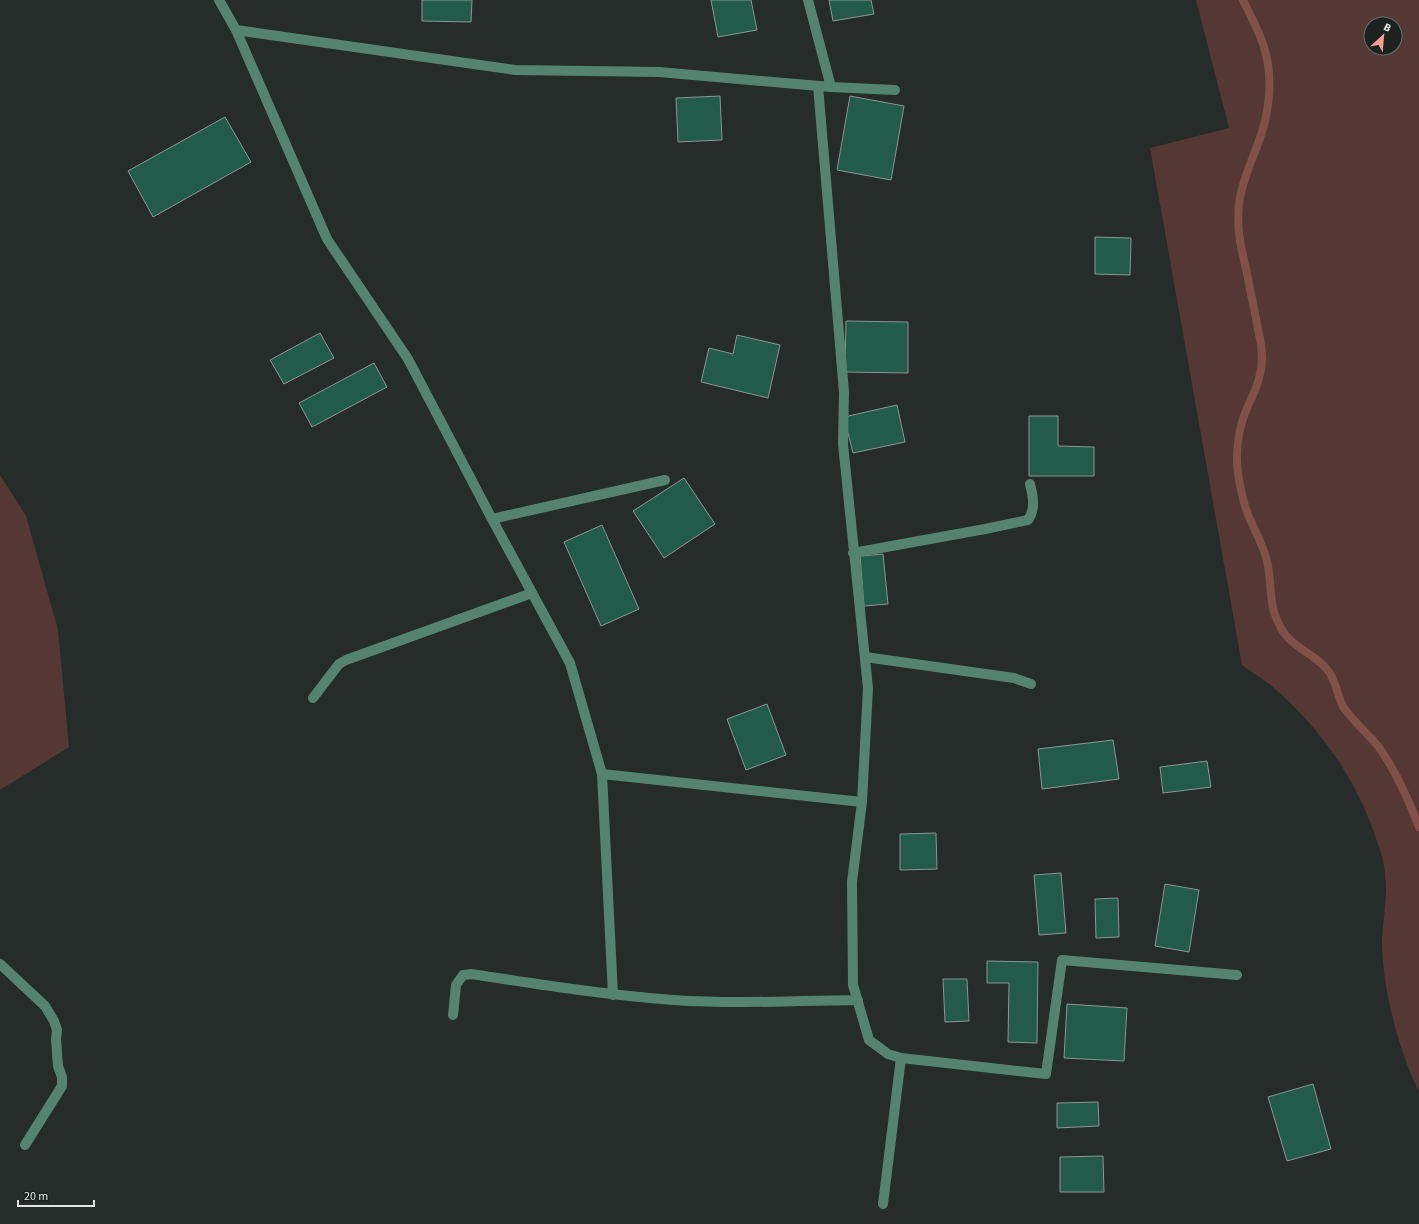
<svg xmlns="http://www.w3.org/2000/svg" width="1419" height="1224" font-family="'Source Sans 3',sans-serif">
<style>
.green{fill:#553834;fill-rule:evenodd}
.lines{fill:none;stroke-linecap:round;stroke-linejoin:round}
.stream{stroke:#815049;stroke-width:8}
.building{fill:#225b49;stroke:#8c9592}
.minor{stroke:#558372;stroke-width:10}
</style>
<rect width="100%" height="100%" fill="#252c29"/>
<path class="green" d="M 1196,0 L 1419,0 L 1419,1092 C 1398,1049 1382,987 1382,940 C 1383,918 1388,896 1385,874 C 1384,858 1377,842 1372,827 C 1351,771 1315,722 1269,684 C 1260,677 1251,672 1242,665 L 1150,148 L 1229,128 ZM 1371,24 L 1395,24 L 1395,48 L 1371,48 Z
M 0,475 L 26,516 L 58,630 L 69,747 L 0,790 Z"/>
<g class="lines">
<path class="stream" d="M 1243,0 C 1250,15 1258,29 1263,44 C 1274,76 1270,114 1257,146 C 1250,165 1242,182 1239,203 C 1236,233 1242,250 1248,278 C 1252,300 1257,322 1261,344 C 1262,354 1263,364 1260,374 C 1258,387 1252,396 1247,408 C 1239,427 1235,451 1238,473 C 1240,487 1243,503 1249,517 C 1255,531 1263,545 1267,561 C 1273,586 1267,604 1281,628 C 1292,649 1316,653 1329,672 C 1337,683 1337,697 1344,708 C 1354,722 1367,733 1378,746 C 1396,771 1408,798 1419,827"/>
</g>
<path class="building" d="M 422,0 L 472,0 L 471,22 L 422,21 Z
M 711,0 L 751,0 L 757,30 L 718,37 Z
M 829,0 L 871,0 L 874,14 L 833,21 Z
M 720,96 L 722,140 L 678,142 L 676,98 Z
M 850,96 L 904,106 L 891,180 L 837,170 Z
M 225,117 L 251,162 L 153,217 L 128,171 Z
M 1095,237 L 1131,238 L 1130,275 L 1095,274 Z
M 846,321 L 908,322 L 908,373 L 845,372 Z
M 320,333 L 334,358 L 284,384 L 270,360 Z
M 737,335 L 780,345 L 768,398 L 701,382 L 709,348 L 733,354 Z
M 374,363 L 387,387 L 312,427 L 299,403 Z
M 897,405 L 905,442 L 853,453 L 844,417 Z
M 1029,416 L 1058,416 L 1058,446 L 1094,447 L 1094,476 L 1029,476 Z
M 684,478 L 715,524 L 664,558 L 633,511 Z
M 602,525 L 639,609 L 601,626 L 564,542 Z
M 883,554 L 888,604 L 864,606 L 860,556 Z
M 767,704 L 786,755 L 746,770 L 727,719 Z
M 1113,740 L 1119,779 L 1042,789 L 1038,749 Z
M 1207,761 L 1211,787 L 1163,793 L 1160,767 Z
M 936,833 L 937,869 L 900,870 L 900,834 Z
M 1061,873 L 1066,933 L 1039,935 L 1034,875 Z
M 1165,884 L 1199,890 L 1189,952 L 1155,946 Z
M 1118,898 L 1119,937 L 1096,938 L 1095,899 Z
M 987,961 L 1038,962 L 1037,1043 L 1008,1042 L 1009,983 L 987,983 Z
M 943,979 L 967,979 L 969,1021 L 945,1022 Z
M 1067,1004 L 1127,1008 L 1124,1061 L 1064,1058 Z
M 1313,1084 L 1331,1149 L 1287,1161 L 1268,1097 Z
M 1098,1102 L 1099,1126 L 1057,1128 L 1057,1103 Z
M 1103,1156 L 1104,1192 L 1060,1192 L 1060,1157 Z"/>
<g class="lines">
<path class="minor" d="M 219,0 L 236,30 L 327,239 L 408,359 L 492,519 L 570,663 L 602,774 L 613,995
M 808,0 L 831,87
M 236,30 L 515,70 L 659,72 L 831,87 L 895,90
M 818,86 L 844,392 L 843,444 L 868,688 L 862,802
M 492,519 L 665,480
M 853,553 L 985,529 L 1028,520 C 1036,509 1033,496 1030,484
M 865,657 L 1014,678 L 1031,684
M 313,698 L 339,664 L 346,660 L 532,593
M 602,774 L 862,802 L 852,882 L 853,985 L 869,1040 L 888,1054 L 901,1058 L 1046,1074 L 1062,960 L 1237,975
M 0,964 L 45,1006 L 54,1021 L 57,1030 L 56,1039 L 58,1066 L 62,1077 L 62,1086 L 25,1145
M 453,1015 L 456,985 L 463,975 L 471,974 C 538,984 605,995 673,1000 C 734,1004 796,1001 858,1000
M 883,1204 L 901,1058"/>
</g>
<g transform="translate(1383 36) rotate(26)"><circle r="19" fill="#1b221f" stroke="#6b706e"/>
<path d="M0-3L7 15L0 10L-7 15Z" fill="#f59d8f"/>
<text y="-6" font-size="11" font-weight="bold" text-anchor="middle" fill="#e2e6e4">B</text>
</g>
<path d="M18 1200v6h76v-6" fill="none" stroke="#e2e6e4" stroke-width="2"/>
<text x="24" y="1200" font-size="12" fill="#e2e6e4" stroke="#1b221f" stroke-width="3" paint-order="stroke">20 m</text>
</svg>
